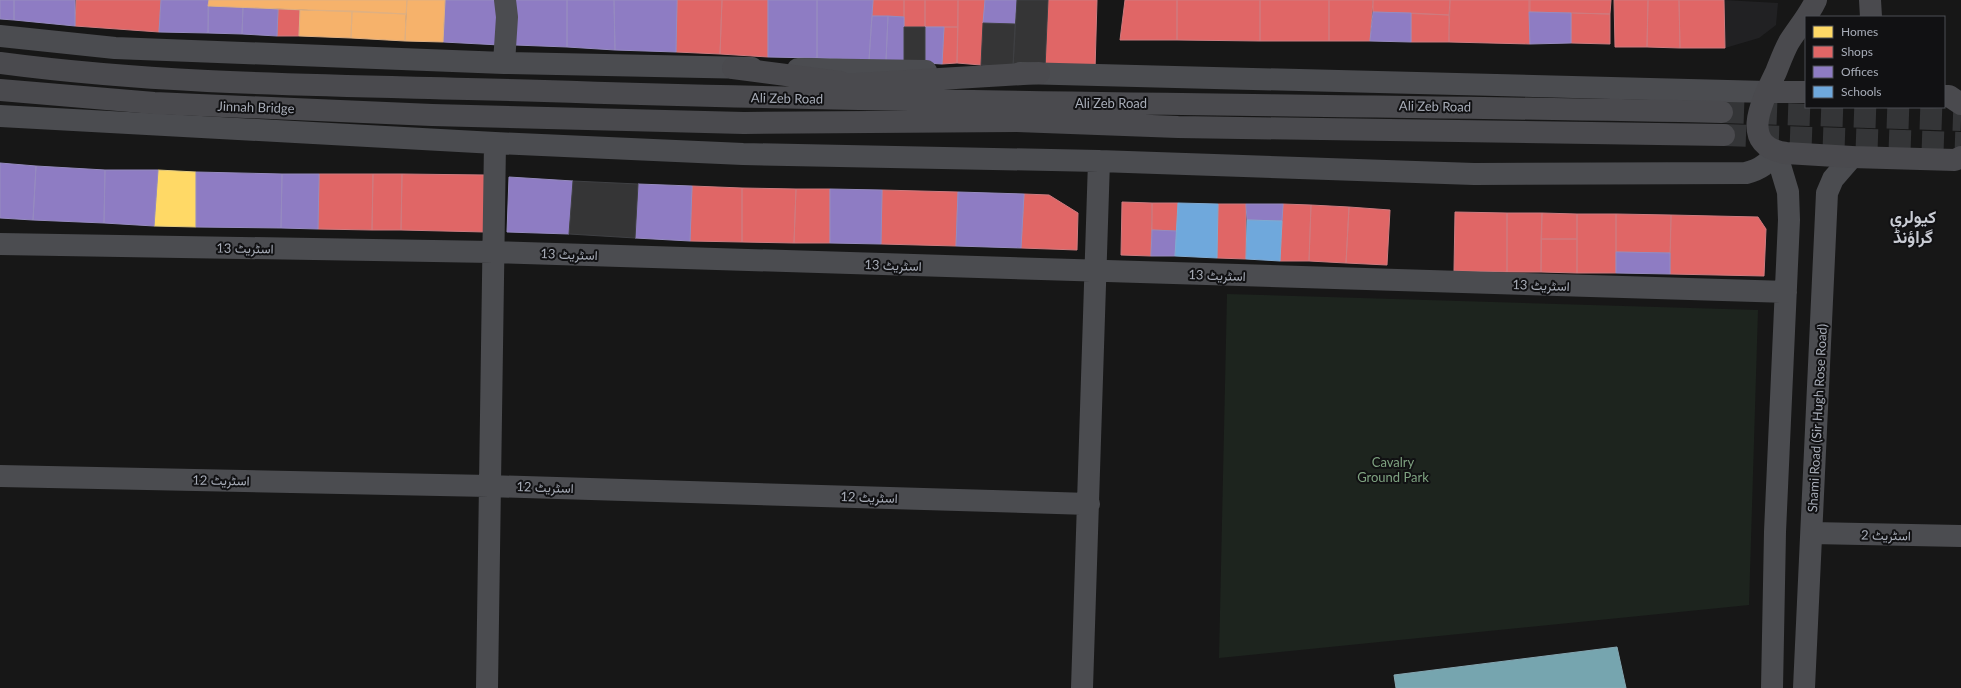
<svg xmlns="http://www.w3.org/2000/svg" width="1961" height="688" font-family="Lato,Vazirmatn,sans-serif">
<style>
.built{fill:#212123}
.green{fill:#1d241e}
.homes{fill:#ffd966;stroke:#e5cc7f}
.shops{fill:#e06666;stroke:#cf7b7f}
.offices{fill:#8e7cc3;stroke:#968bc0}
.schools{fill:#6fa8dc;stroke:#80aad1}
.health{fill:#f6b26b;stroke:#dfb082}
.public{fill:#76a5af;stroke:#85a7b2}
.building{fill:#353536;stroke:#3f4043}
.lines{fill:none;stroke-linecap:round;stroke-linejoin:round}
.secondary-tunnel{stroke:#343537;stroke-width:22;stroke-dasharray:22 11;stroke-linecap:butt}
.street{stroke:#4b4c50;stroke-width:22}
.secondary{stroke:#4a4a4e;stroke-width:22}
.labels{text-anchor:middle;stroke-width:4;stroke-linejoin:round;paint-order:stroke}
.street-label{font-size:13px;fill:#a8adb8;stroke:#111113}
.park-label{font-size:13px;fill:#7fa381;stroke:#111113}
.district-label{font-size:17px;font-weight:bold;fill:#c9ccd4;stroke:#111113}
</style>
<rect width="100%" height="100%" fill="#171717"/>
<path class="built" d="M 1724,0 L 1778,3 L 1776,25 L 1759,38 L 1725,48 Z"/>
<path class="green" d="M 1227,294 L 1758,310 L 1749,605 L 1219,658 Z"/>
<path class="homes" d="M 158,170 L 196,172 L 196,227 L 154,226 Z"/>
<path class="shops" d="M 76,0 L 161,0 L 159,32 L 75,26 Z
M 677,0 L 722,0 L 720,54 L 676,52 Z
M 722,0 L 768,0 L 768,57 L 720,54 Z
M 873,0 L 904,0 L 904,17 L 872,16 Z
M 904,0 L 925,0 L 925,27 L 904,27 Z
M 925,0 L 958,0 L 958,27 L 925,27 Z
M 958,0 L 985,0 L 981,65 L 957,63 Z
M 1048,0 L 1097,0 L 1095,70 L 1045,68 Z
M 1125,0 L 1177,0 L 1177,40 L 1120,40 Z
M 1177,0 L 1260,0 L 1260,41 L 1177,40 Z
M 1260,0 L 1329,0 L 1329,41 L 1260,41 Z
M 1329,0 L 1373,0 L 1370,41 L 1329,41 Z
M 1373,0 L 1450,0 L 1449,15 L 1373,12 Z
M 1450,0 L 1530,0 L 1530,44 L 1449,42 Z
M 1529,0 L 1611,0 L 1610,14 L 1529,12 Z
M 1614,0 L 1648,0 L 1647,47 L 1615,47 Z
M 1648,0 L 1679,0 L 1680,48 L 1647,47 Z
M 1679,0 L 1724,0 L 1725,48 L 1680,48 Z
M 278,9 L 300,10 L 299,36 L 277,36 Z
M 1411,13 L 1449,15 L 1449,42 L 1411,42 Z
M 1571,13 L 1610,14 L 1610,44 L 1571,43 Z
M 944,27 L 958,27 L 957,63 L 942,64 Z
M 319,174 L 373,174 L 372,230 L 318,229 Z
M 373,174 L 402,174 L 401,230 L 372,230 Z
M 402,174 L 486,175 L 485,232 L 401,230 Z
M 692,186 L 742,188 L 742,242 L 690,241 Z
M 742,188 L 796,189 L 794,243 L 742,242 Z
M 796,189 L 830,189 L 830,243 L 794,243 Z
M 882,190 L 958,192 L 956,246 L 881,244 Z
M 1024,194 L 1049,195 L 1078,213 L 1077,250 L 1021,248 Z
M 1122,202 L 1152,203 L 1151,256 L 1121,255 Z
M 1152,203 L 1178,203 L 1177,231 L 1152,230 Z
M 1218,204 L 1246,204 L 1246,259 L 1217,258 Z
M 1283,204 L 1311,205 L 1309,261 L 1280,261 Z
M 1311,205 L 1349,207 L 1346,263 L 1309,261 Z
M 1349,207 L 1390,210 L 1387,265 L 1346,263 Z
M 1455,212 L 1507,213 L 1507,272 L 1454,271 Z
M 1507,213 L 1542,213 L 1541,272 L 1507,272 Z
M 1542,213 L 1577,214 L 1577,239 L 1541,239 Z
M 1577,214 L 1616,214 L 1616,273 L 1577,273 Z
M 1616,214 L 1671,215 L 1670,253 L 1616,252 Z
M 1671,215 L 1758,217 L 1766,229 L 1764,276 L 1670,274 Z
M 1541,239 L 1577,239 L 1577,273 L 1541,272 Z"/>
<path class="offices" d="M 0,0 L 14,0 L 14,20 L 0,19 Z
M 14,0 L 75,0 L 75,26 L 14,20 Z
M 161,0 L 209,0 L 208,33 L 159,32 Z
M 445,0 L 501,0 L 500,45 L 443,42 Z
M 515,0 L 567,0 L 567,47 L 515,45 Z
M 567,0 L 614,0 L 615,50 L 567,47 Z
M 614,0 L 677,0 L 676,52 L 615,50 Z
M 768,0 L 817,0 L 817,58 L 768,57 Z
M 817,0 L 873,0 L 869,60 L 817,58 Z
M 985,0 L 1017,0 L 1015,24 L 983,23 Z
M 208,6 L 243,7 L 242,34 L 208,33 Z
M 243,7 L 278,9 L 277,36 L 242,34 Z
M 1373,12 L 1411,13 L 1411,42 L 1370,41 Z
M 1529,12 L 1571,13 L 1571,43 L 1530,44 Z
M 872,16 L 888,16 L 886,61 L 869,60 Z
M 888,16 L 904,17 L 904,62 L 886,61 Z
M 925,27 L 944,27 L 942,64 L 925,63 Z
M 0,163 L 36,166 L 33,220 L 0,218 Z
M 36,166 L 105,170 L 104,223 L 33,220 Z
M 105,170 L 158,170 L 154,226 L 104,223 Z
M 196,172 L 282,174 L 281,228 L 196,227 Z
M 282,174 L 319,174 L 318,229 L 281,228 Z
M 509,177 L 573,181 L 569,234 L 507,232 Z
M 638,184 L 692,186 L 690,241 L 635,238 Z
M 830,189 L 882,190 L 881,244 L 830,243 Z
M 958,192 L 1024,194 L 1021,248 L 956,246 Z
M 1246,204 L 1283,204 L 1282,221 L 1247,220 Z
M 1152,230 L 1177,231 L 1175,256 L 1151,256 Z
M 1616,252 L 1670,253 L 1670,274 L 1616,273 Z"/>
<path class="schools" d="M 1178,203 L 1218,204 L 1217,258 L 1175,256 Z
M 1247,220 L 1282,221 L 1280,261 L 1246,259 Z"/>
<path class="health" d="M 209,0 L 407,0 L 406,14 L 208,6 Z
M 407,0 L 445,0 L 443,42 L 405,41 Z
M 300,10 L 352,11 L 351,38 L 299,36 Z
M 352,11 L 406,14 L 405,41 L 351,38 Z"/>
<path class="public" d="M 1617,647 L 1626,688 L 1396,688 L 1394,675 Z"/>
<path class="building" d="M 1017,0 L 1048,0 L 1045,68 L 1013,67 Z
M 983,23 L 1015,24 L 1013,67 L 981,65 Z
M 904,27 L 925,27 L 925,63 L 904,62 Z
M 573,181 L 638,184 L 635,238 L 569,234 Z"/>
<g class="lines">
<path class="secondary-tunnel" d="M 1722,112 L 1961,120
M 1724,135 L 1961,143"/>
<path class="street" d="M 0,36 L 115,48 L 504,63 L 752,68
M 504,63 L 507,17 L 505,0
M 798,69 L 926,71
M 1020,73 L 1767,92
M 0,116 L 495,143 L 743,154 L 1099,161 L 1474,174 L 1746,173 C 1761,169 1767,164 1776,152
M 0,244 L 493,252 L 1786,292
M 0,476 L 489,486 L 1089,504
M 1812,533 L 1961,536
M 487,688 L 495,143
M 1082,688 L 1099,161
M 1772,688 L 1775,532 L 1789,220 L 1788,192 L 1776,152
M 1804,688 L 1827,193 L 1833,179 L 1852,157"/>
<path class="secondary" d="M 1816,0 C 1809,15 1798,28 1789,42 C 1784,51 1780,62 1776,72 C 1762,101 1738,146 1786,153 L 1852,157 L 1955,160 L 1961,157
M 1870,0 L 1871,17
M 0,63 C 180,87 363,85 544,91 C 937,104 1329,104 1722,112
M 733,68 L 840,82
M 823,86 L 1039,73
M 0,90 L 154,103 L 432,115 L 744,123 L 1017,121 L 1178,127 L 1724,135
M 1767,92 L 1806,92
M 1944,96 L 1949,96 L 1961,104"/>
</g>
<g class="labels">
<g class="street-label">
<text transform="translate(787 98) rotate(1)" y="5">Ali Zeb Road</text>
<text x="1111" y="108">Ali Zeb Road</text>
<text transform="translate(1435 106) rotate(1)" y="5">Ali Zeb Road</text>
<text transform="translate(256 107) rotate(2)" y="5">Jinnah Bridge</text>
<text transform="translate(245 248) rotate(1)" y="5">اسٹریٹ 13</text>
<text transform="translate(569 254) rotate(2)" y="5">اسٹریٹ 13</text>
<text transform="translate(893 265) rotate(2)" y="5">اسٹریٹ 13</text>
<text transform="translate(1217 275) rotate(2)" y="5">اسٹریٹ 13</text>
<text transform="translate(1541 285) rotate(2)" y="5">اسٹریٹ 13</text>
<text transform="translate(1817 418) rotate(-87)" y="5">Shami Road (Sir Hugh Rose Road)</text>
<text transform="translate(221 480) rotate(1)" y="5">اسٹریٹ 12</text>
<text transform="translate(545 487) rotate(2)" y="5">اسٹریٹ 12</text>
<text transform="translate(869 497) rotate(2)" y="5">اسٹریٹ 12</text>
<text transform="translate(1886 535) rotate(1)" y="5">اسٹریٹ 2</text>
</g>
<g class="park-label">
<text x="1393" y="467">Cavalry<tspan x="1393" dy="15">Ground Park</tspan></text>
</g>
<g class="district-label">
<text x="1913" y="223">کیولری<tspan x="1913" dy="20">گراؤنڈ</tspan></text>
</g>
</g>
<rect x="1805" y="16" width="140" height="92" fill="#111113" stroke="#4d4f55"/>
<rect x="1813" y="26" width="20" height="12" fill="#ffd966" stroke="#4d4f55"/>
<text x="1841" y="36" font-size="12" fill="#a8adb8">Homes</text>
<rect x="1813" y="46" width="20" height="12" fill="#e06666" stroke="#4d4f55"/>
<text x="1841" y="56" font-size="12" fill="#a8adb8">Shops</text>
<rect x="1813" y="66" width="20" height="12" fill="#8e7cc3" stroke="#4d4f55"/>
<text x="1841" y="76" font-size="12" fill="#a8adb8">Offices</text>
<rect x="1813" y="86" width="20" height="12" fill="#6fa8dc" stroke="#4d4f55"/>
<text x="1841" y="96" font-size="12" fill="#a8adb8">Schools</text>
</svg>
